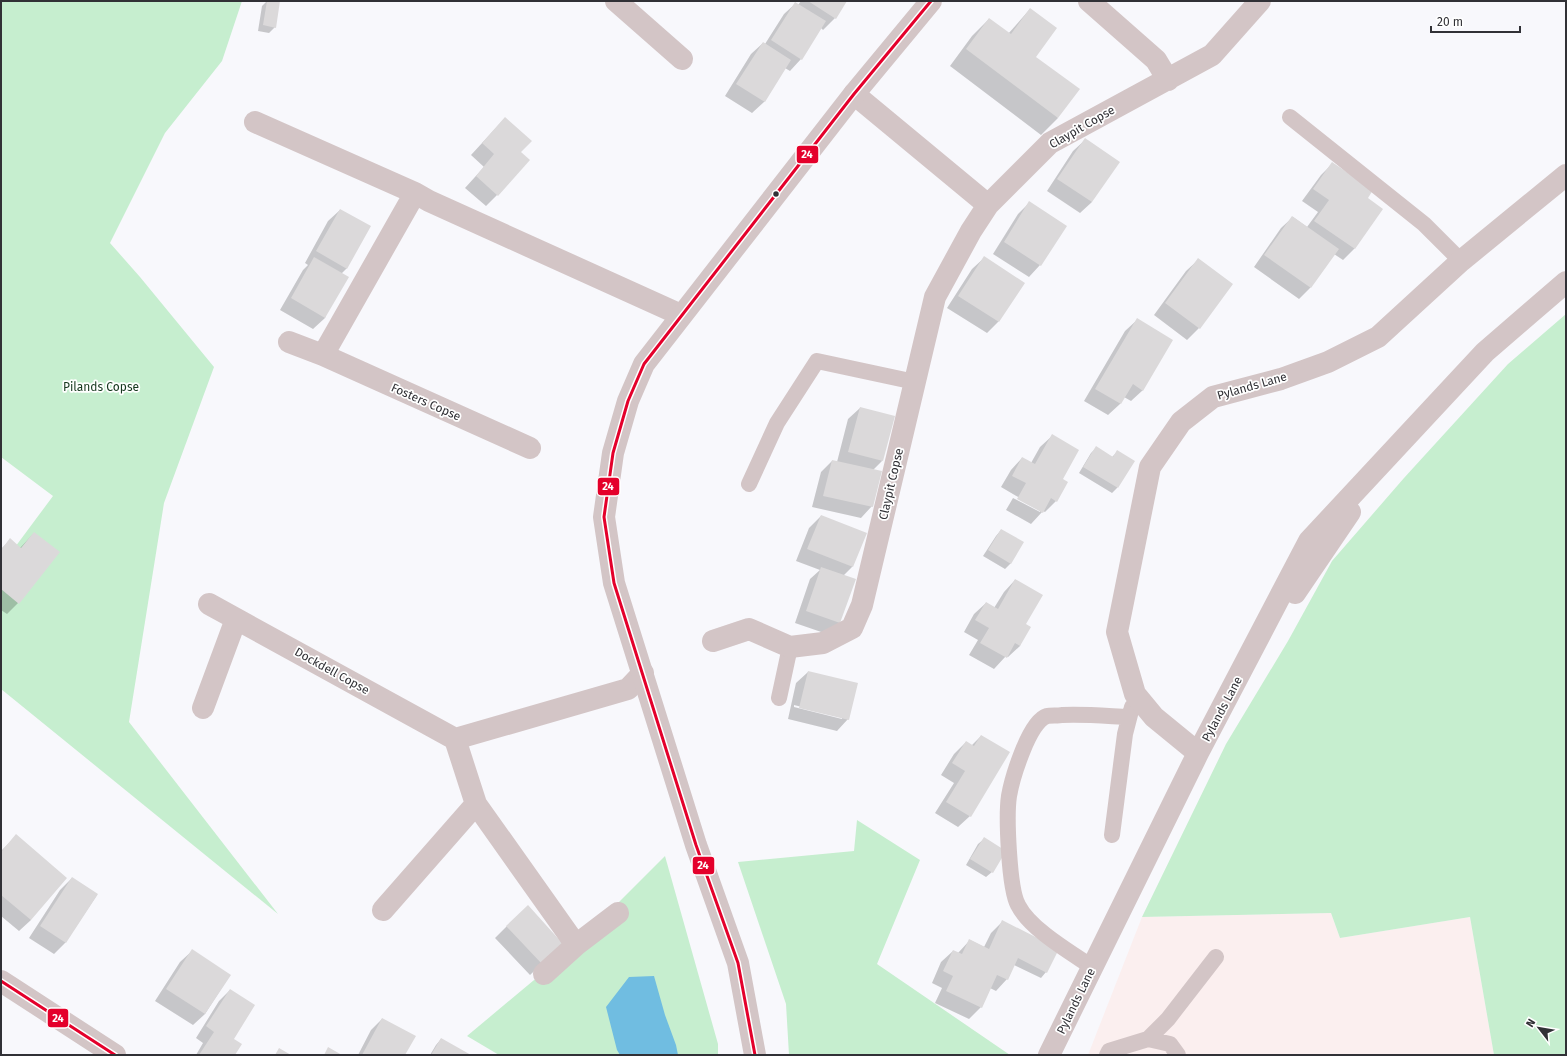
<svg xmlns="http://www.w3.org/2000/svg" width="1567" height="1056" font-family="'Fira Sans',sans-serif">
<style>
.commercial{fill:#fbefef}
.green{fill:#c6eecf}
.water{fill:#70bde1}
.shadow{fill:#0003;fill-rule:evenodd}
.building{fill:#dbd9da}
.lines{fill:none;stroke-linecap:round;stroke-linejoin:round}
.service{stroke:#d3c5c6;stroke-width:16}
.minor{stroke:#d3c5c6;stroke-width:22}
.tertiary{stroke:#d3c5c6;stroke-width:22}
.bus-1-casing{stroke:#fff;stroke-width:6}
.bus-1{stroke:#e4002b;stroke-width:3}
.bus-dot{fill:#313136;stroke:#fff;stroke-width:1.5}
.labels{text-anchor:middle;stroke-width:3.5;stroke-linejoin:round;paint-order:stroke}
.street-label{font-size:12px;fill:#313136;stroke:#fff}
.park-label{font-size:12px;fill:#16381e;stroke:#fff}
.line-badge{stroke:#fff;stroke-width:1.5}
.badge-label{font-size:11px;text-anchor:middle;font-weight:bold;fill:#fff}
</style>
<rect width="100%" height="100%" fill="#f8f8fc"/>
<path class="commercial" d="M 1331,913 L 1340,938 L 1470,917 L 1494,1055 L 1088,1055 L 1142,917 Z"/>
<path class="green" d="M 1,1 L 242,1 L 222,61 L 165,133 L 110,243 L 140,277 L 214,367 L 164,503 L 129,722 L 278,914 L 1,689 L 1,566 L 53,496 L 1,457 Z
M 1566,314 L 1566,1055 L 1494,1055 L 1470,917 L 1340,938 L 1331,913 L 1142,917 L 1226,744 L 1288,641 L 1332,561 L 1404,478 L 1508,364 Z
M 857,820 L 920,860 L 877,964 L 1010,1055 L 789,1055 L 786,1004 L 738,862 L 854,851 Z
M 665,856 L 718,1044 L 718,1055 L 499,1055 L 467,1036 L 576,945 Z"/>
<path class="water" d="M 654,976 L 665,1015 L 676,1045 L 678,1055 L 620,1055 L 617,1050 L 606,1007 L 629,977 Z"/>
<path class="shadow" d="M 267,1 L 273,1 L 275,27 L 269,33 L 258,31 L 262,6 Z
M 801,1 L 846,1 L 835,18 L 823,30 L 821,28 L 801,59 L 790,71 L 785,68 L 764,102 L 752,113 L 725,96 L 751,54 L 763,43 L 765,44 L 784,14 L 796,3 L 798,5 Z
M 1030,9 L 1035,57 L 1058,118 L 1041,135 L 950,66 L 972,36 L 989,19 L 1008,34 Z
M 505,118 L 520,152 L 497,195 L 486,206 L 465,188 L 484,167 L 471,155 Z
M 1085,140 L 1092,202 L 1080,213 L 1047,191 L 1073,151 Z
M 1332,164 L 1366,199 L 1382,209 L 1354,249 L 1343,260 L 1334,254 L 1310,288 L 1299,299 L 1254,267 L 1281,228 L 1293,217 L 1307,227 L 1318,212 L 1302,201 L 1321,175 Z
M 1029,203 L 1040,265 L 1029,277 L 993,254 L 1018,214 Z
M 340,210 L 347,268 L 341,274 L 325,318 L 313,329 L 280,310 L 303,270 L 308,265 L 305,263 L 328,221 Z
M 984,258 L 1023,283 L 998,322 L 987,333 L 947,308 L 972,269 Z
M 1198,260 L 1199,328 L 1187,340 L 1154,315 L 1186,271 Z
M 1137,320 L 1143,390 L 1131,401 L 1124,397 L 1120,404 L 1108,415 L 1084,401 L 1125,331 Z
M 860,408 L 882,461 L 873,470 L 872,506 L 861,518 L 812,507 L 821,472 L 832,461 L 837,462 L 848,419 Z
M 1052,436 L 1062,480 L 1056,501 L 1045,512 L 1043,511 L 1031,524 L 1006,510 L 1013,498 L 1040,512 L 1040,510 L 1001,487 L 1011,470 L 1022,458 L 1031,463 L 1040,447 Z
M 1096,448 L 1112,457 L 1118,451 L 1117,488 L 1112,493 L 1079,473 L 1091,453 Z
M 821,516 L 865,534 L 852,567 L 843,576 L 839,623 L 827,634 L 795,623 L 810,579 L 820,570 L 796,561 L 809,528 Z
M 1001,530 L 1011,563 L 1005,569 L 983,556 L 996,536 Z
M 34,533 L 18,603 L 7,614 L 1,610 L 1,549 L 10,540 L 20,548 Z
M 1015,580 L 1025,624 L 1020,646 L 1008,657 L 1006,656 L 994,669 L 969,655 L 978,640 L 964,632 L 974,614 L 986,603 L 994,608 L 1004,592 Z
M 808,672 L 848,719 L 837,731 L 788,719 L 796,683 ZM 794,705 L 842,717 L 842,719 L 794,707 Z
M 981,736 L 970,816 L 958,827 L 935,813 L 954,783 L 941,775 L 954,754 L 966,742 L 971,746 Z
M 16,836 L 31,920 L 19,931 L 1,916 L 1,851 Z
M 984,839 L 992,872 L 986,877 L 966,865 L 978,844 Z
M 72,878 L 97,895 L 65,943 L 54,954 L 29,938 L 60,890 Z
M 1002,922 L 1046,972 L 1041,978 L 1014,965 L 1007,979 L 996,991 L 990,988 L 981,1007 L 969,1019 L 935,1003 L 942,988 L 932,983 L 941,962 L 953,951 L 958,953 L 970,940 L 984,947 L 991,933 Z
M 507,926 L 551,955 L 530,975 L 495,938 Z
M 192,951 L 230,975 L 205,1014 L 193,1025 L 155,1001 L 180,962 Z
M 230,990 L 234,1055 L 196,1055 L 203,1043 L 196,1038 L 219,1001 Z
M 382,1019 L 404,1055 L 358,1055 L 371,1030 Z
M 441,1039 L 469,1055 L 430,1055 L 436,1045 Z"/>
<path class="building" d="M 267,1 L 280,1 L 276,28 L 263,25 Z
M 808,1 L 847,1 L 836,19 Z
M 795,2 L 826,21 L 802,60 L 771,40 Z
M 1030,8 L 1057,28 L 1036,57 L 1080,89 L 1058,118 L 966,49 L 989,18 L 1011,34 Z
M 763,42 L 791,60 L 765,102 L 736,84 Z
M 505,117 L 532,141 L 521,152 L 530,160 L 498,196 L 476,176 L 494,154 L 482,143 Z
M 1085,138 L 1120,162 L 1092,202 L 1057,179 Z
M 1332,162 L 1373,190 L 1368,198 L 1383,209 L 1355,249 L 1314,221 L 1329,200 L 1313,189 Z
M 1029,201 L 1067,226 L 1041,266 L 1004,242 Z
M 340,209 L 371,226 L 347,269 L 316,251 Z
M 1292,216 L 1339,249 L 1311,288 L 1264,255 Z
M 984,256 L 1025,283 L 999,322 L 958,296 Z
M 314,257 L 349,277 L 325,318 L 291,298 Z
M 1198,258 L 1233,284 L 1200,329 L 1165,303 Z
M 1137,318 L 1173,340 L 1143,391 L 1133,384 L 1121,404 L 1095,389 Z
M 860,407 L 895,416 L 883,461 L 848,452 Z
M 1052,434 L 1079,450 L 1063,479 L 1068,482 L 1057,502 L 1051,498 L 1043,513 L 1017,499 L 1026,483 L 1012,476 L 1022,457 L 1035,464 Z
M 1096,446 L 1113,457 L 1117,450 L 1135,461 L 1118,488 L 1083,467 Z
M 832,460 L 882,471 L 873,507 L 823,496 Z
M 821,515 L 867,533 L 853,567 L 807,549 Z
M 1001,529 L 1024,542 L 1011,564 L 988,550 Z
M 34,532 L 60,552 L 19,604 L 1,589 L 1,550 L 10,538 L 21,548 Z
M 821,567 L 856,579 L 840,623 L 806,611 Z
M 1015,579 L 1043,595 L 1026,624 L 1031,627 L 1020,646 L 1015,643 L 1007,658 L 980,643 L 989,628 L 975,620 L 986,602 L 998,609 Z
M 808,671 L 858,683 L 849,720 L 799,708 Z
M 981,735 L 1010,752 L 971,817 L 946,802 L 965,771 L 952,763 L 966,741 L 974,746 Z
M 16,834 L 67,878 L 31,920 L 1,895 L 1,852 Z
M 984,837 L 1006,851 L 993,873 L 970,859 Z
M 72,877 L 98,894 L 66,943 L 40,926 Z
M 528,905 L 563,944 L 542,964 L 506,926 Z
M 1002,920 L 1059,949 L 1047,973 L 1018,958 L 1008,980 L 997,975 L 982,1008 L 946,991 L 953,976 L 943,971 L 953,950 L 962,954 L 969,939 L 989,949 Z
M 192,949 L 231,975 L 205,1014 L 166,989 Z
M 230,989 L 255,1005 L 234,1039 L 242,1044 L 235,1055 L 199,1055 L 214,1032 L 206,1026 Z
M 382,1018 L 416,1036 L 405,1055 L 362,1055 Z
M 441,1038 L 464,1051 L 471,1055 L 431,1055 Z
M 328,1047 L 342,1055 L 324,1055 Z
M 279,1048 L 291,1055 L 275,1055 Z"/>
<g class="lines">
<path class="service" d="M 1290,117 L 1424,224 L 1461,261
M 749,484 L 777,423 L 817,361 L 915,382
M 779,698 L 790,647
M 1112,835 L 1125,734 L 1132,707
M 1092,967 C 1070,952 1030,929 1018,905 C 1009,889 1006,816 1009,796 C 1012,779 1029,721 1047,716 C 1051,715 1058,716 1062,715 C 1085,714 1107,716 1129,717
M 1148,1039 L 1168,1019 L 1216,957
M 1107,1055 L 1109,1051 L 1148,1039 L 1170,1044 L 1178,1055"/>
<path class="minor" d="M 616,1 L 682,59
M 1089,1 L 1156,60 L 1168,80
M 854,94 L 988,205
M 255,122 L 415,193 L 429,201 L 681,315
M 289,342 L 323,355 L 530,448
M 323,355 L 415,193
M 1295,593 L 1350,512
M 209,604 L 455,739 L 476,804 L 576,945
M 713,641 L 749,629 L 790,647 L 823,643 L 852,628 L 862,605 L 935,297 L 971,231 L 988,205 L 1050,143 L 1212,55 L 1260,1
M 203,708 L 236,619
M 455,739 L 628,689 L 643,673
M 1198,753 L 1154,717 L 1135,694 L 1117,632 L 1150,467 L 1181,422 L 1213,397 L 1281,379 L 1328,362 L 1378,337 L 1461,261 L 1566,175
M 383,910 L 476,804
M 544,974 L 576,945 L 618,913
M 1049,1055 L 1198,753 L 1309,541 L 1485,352 L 1566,282"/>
<path class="tertiary" d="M 1,981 L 115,1055
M 755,1055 L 738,963 L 696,845 L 614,583 L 604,517 L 613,453 L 628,401 L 644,364 L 854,94 L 931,1"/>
<g class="bus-1-casing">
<path id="bus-1" d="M 1,981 L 115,1055
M 755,1055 L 738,963 L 696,845 L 614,583 L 604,517 L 613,453 L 628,401 L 644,364 L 854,94 L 931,1"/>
</g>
<use href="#bus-1" class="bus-1"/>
</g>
<circle class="bus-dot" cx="776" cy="194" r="3.5"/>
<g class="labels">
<g class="street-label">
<text transform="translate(1082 127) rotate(-30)" y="4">Claypit Copse</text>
<text transform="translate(1252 386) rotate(-16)" y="4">Pylands Lane</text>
<text transform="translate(426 402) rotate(24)" y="4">Fosters Copse</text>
<text transform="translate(891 484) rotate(-77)" y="4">Claypit Copse</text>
<text transform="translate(332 671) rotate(29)" y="4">Dockdell Copse</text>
<text transform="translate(1222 709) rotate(-62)" y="4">Pylands Lane</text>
<text transform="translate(1076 1001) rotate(-64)" y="4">Pylands Lane</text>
</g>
<g class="park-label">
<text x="101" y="391">Pilands Copse</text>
</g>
</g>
<g class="line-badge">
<rect x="796" y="145" width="23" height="19" rx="4" fill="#e4002b"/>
<rect x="597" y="477" width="23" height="19" rx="4" fill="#e4002b"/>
<rect x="692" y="856" width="23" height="19" rx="4" fill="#e4002b"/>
<rect x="47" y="1008" width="22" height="20" rx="4" fill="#e4002b"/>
</g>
<g class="badge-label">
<text x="807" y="158">24</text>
<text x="608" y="490">24</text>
<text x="703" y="869">24</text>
<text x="58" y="1022">24</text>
</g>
<rect width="1567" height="1056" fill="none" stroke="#313136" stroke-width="4"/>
<g transform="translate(1539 1028) rotate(301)" stroke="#ffffff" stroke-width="3" paint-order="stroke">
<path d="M0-3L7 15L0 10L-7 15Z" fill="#313136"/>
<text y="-6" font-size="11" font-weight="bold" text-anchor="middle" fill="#313136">N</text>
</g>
<path d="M1431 26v6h89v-6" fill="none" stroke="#313136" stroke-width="2"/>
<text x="1437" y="26" font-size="12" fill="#313136" stroke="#ffffff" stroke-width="3" paint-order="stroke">20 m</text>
</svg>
